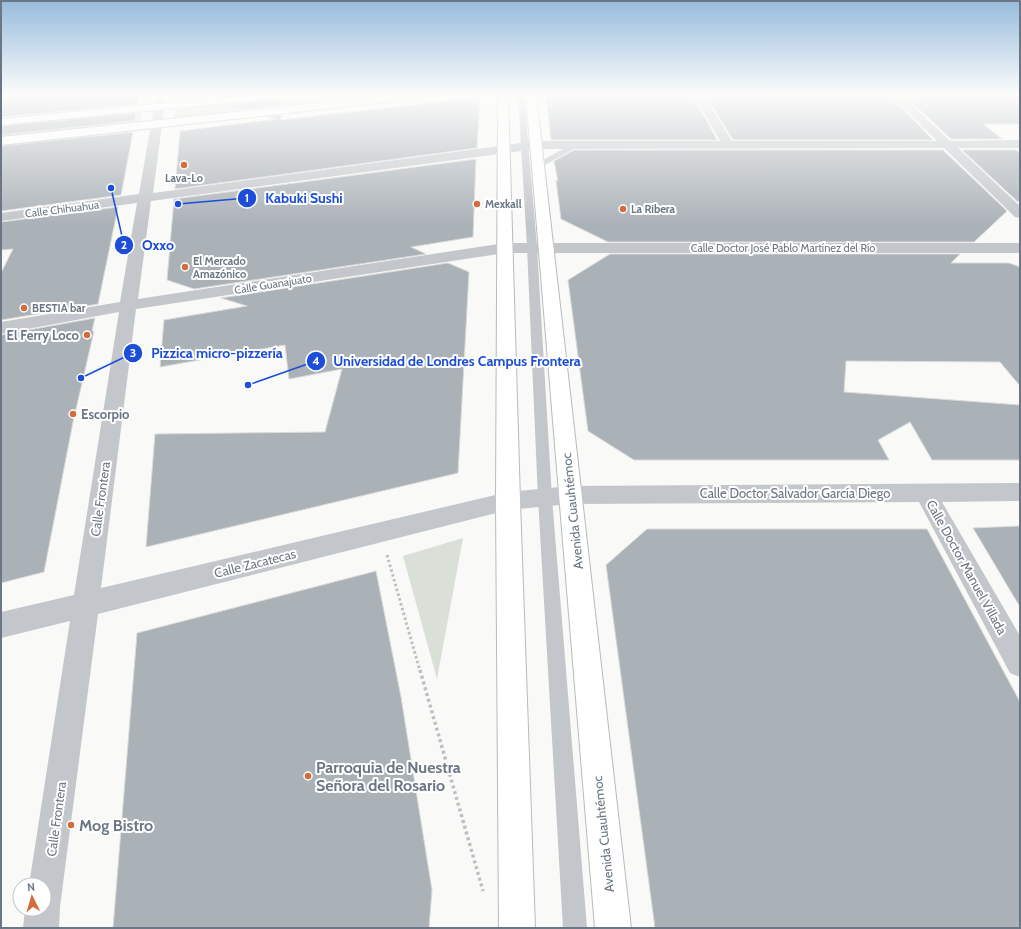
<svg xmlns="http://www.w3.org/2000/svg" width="1021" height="929" font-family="Cabin,sans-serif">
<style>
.green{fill:#dadfd8}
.building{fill:#aab1b7;stroke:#dadbd9}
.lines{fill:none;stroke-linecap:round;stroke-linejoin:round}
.secondary-casing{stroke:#b6babe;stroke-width:2}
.primary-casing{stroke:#b7babe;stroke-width:2}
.path-far1{stroke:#bdbfc2;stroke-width:3;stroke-dasharray:2.5 2.5;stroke-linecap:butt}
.path{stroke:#bdbfc2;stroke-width:3.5;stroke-dasharray:3 3;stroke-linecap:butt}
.lane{fill:#c3c6ca;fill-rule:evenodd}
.street{fill:#c3c6ca;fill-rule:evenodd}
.secondary{fill:#fff;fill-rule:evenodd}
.primary{fill:#fff;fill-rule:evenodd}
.poi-dot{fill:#d36d3d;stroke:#fff;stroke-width:1.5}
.labels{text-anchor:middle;stroke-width:4;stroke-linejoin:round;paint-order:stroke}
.far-poi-label{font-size:11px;font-weight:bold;fill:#6b7785;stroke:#fff;text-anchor:start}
.far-street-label{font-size:11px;fill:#6b7785;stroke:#fff}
.poi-label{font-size:13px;font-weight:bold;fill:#6b7785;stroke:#fff;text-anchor:end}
.street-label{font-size:13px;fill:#6b7785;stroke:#fff}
.near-poi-label{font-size:16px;font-weight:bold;fill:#6b7785;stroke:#fff;text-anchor:start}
.leader{fill:none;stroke:#1d4ed8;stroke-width:1.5}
.callout-dot{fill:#1d4ed8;stroke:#fff;stroke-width:1.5}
.mark-label{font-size:12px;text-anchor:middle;font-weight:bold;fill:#fff}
.callout-label{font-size:14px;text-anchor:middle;font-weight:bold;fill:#1d4ed8;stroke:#fff;stroke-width:4;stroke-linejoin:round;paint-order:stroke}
</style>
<rect width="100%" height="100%" fill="#f9f9f7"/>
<path class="green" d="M 312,95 L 364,95 L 365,98 L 174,118 L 176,109 Z
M 143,112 L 140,122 L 1,137 L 1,127 Z
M 463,538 L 437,679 L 403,556 Z"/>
<path class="building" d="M 1,95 L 139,95 L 138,104 L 1,117 Z
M 546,95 L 693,95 L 717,140 L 551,140 Z
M 706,95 L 890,95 L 933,140 L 733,140 Z
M 904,95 L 1020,95 L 1020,124 L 983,124 L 1002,139 L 951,139 Z
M 480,97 L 477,148 L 175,189 L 180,131 L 277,119 L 267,117 L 281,115 L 281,120 Z
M 278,99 L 280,99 L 280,106 L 241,110 L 223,105 Z
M 136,113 L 135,121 L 1,135 L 1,126 Z
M 133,132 L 121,195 L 1,211 L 1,146 Z
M 574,150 L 943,150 L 1007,211 L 974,242 L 608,242 L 561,219 L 556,180 L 558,181 L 554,161 Z
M 962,150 L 1016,150 L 1020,153 L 1020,199 L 1018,202 Z
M 476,159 L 473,237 L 411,247 L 426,254 L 194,289 L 167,280 L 174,199 Z
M 118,207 L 98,304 L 1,320 L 1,273 L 13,249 L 1,250 L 1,222 Z
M 610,254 L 960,254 L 951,263 L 1009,263 L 1020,267 L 1020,386 L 1000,362 L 846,361 L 844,392 L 1020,405 L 1020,460 L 932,460 L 910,422 L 878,440 L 889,460 L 634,460 L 588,431 L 568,280 Z
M 448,263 L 469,272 L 458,473 L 146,547 L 155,434 L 325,432 L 342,369 L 289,379 L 285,345 L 160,367 L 164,320 L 247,306 L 221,298 Z
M 95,318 L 92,331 L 94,331 L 73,422 L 44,572 L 1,583 L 1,335 Z
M 1020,526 L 1020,607 L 973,528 Z
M 647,529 L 927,529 L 1020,702 L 1020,928 L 655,928 L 606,565 Z
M 376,571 L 401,697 L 432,890 L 429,928 L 113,928 L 137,633 Z"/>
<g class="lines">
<g class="secondary-casing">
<path id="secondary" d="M 248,95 L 283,95 L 278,98 L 1,125 L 1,119 Z
M 395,95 L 427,95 L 422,98 L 1,145 L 1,137 Z"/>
</g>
<g class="primary-casing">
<path id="primary" d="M 498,95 L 508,95 L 520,501 L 535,928 L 499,928 L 496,501 Z
M 526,95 L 536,95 L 631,928 L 595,928 Z"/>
</g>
<path class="path-far1" d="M 387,555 L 420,671"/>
<path class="path" d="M 420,670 L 483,891"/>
<path class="lane" d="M 518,95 L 524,95 L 537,247 L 552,498 L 587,928 L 563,928 L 538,498 L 527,247 Z
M 574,143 L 581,145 L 541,167 L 534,165 Z"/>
<path class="street" d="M 156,95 L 166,95 L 153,193 L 536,141 L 720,141 L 694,95 L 704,95 L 732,141 L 937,141 L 891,95 L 902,95 L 950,141 L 1020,140 L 1020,148 L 958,148 L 1020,206 L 1020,218 L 1015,217 L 944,148 L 536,149 L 151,201 L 138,299 L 505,243 L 1020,243 L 1020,253 L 505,253 L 136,309 L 101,588 L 508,492 L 570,486 L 1020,483 L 1020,501 L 942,502 L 1020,636 L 1020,677 L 1010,673 L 919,502 L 570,504 L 508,510 L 98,614 L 60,907 L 59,928 L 23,928 L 25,909 L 44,909 L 44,885 L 29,885 L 70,621 L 1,638 L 1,612 L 74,595 L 119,312 L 1,334 L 1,322 L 120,302 L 137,203 L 1,221 L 1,213 L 139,194 Z"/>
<use href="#secondary" class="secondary"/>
<use href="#primary" class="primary"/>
</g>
<linearGradient id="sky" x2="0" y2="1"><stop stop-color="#96bbdc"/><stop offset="0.42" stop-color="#fcfcfb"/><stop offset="1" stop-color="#fcfcfb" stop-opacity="0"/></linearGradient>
<rect width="1021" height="225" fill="url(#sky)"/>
<g class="poi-dot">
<circle cx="184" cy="165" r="4"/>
<circle cx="477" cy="204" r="4"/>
<circle cx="623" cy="209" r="4"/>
<circle cx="185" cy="267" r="4"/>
<circle cx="24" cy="308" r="4"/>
<circle cx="87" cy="335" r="4"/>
<circle cx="73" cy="414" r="4"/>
<circle cx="308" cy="776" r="4"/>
<circle cx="71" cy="825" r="4"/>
</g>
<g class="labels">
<g class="far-poi-label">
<text x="184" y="182" text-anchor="middle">Lava-Lo</text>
<text x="485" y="208">Mexkall</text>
<text x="631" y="213">La Ribera</text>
<text x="193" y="265">El Mercado<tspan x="193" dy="13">Amazónico</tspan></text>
<text x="32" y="312">BESTIA bar</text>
</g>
<g class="far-street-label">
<text transform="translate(62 209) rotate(-7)" y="4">Calle Chihuahua</text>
<text x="783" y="252">Calle Doctor José Pablo Martínez del Río</text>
<text transform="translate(273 284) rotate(-9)" y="4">Calle Guanajuato</text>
</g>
<g class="poi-label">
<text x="79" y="340">El Ferry Loco</text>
<text x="81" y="419" text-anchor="start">Escorpio</text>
</g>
<g class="street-label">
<text x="795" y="498">Calle Doctor Salvador García Diego</text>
<text transform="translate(100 499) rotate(-82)" y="5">Calle Frontera</text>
<text transform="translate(572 511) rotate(-96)" y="5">Avenida Cuauhtémoc</text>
<text transform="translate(255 563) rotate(-14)" y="5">Calle Zacatecas</text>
<text transform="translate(967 567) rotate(61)" y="5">Calle Doctor Manuel Villada</text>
<text transform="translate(56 819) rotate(-82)" y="5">Calle Frontera</text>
<text transform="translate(603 834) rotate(-96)" y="5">Avenida Cuauhtémoc</text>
</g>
<g class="near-poi-label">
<text x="316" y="773">Parroquia de Nuestra<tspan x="316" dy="18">Señora del Rosario</tspan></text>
<text x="79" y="831">Mog Bistro</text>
</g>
</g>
<path class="leader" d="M178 204L247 198M111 188L124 245M81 378L133 353M248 385L316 361"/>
<g class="callout-dot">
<circle cx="178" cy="204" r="4"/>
<circle cx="111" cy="188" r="4"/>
<circle cx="81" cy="378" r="4"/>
<circle cx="248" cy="385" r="4"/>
<circle cx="247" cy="198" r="10"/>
<circle cx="124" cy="245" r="10"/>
<circle cx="133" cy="353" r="10"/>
<circle cx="316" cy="361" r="10"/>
</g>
<g class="mark-label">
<text x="247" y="202">1</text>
<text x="124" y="249">2</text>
<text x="133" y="357">3</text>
<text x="316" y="365">4</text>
</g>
<g class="callout-label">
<text x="304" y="203">Kabuki Sushi</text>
<text x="158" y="250">Oxxo</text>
<text x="217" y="358">Pizzica micro-pizzería</text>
<text x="457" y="366">Universidad de Londres Campus Frontera</text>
</g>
<rect width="1021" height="929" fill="none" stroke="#6b7785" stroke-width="4"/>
<g transform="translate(32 897) rotate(355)"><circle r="19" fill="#ffffff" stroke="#c4c9ce"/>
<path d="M0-3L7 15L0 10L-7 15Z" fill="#d36d3d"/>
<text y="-6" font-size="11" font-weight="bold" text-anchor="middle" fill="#6b7785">N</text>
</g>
</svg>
